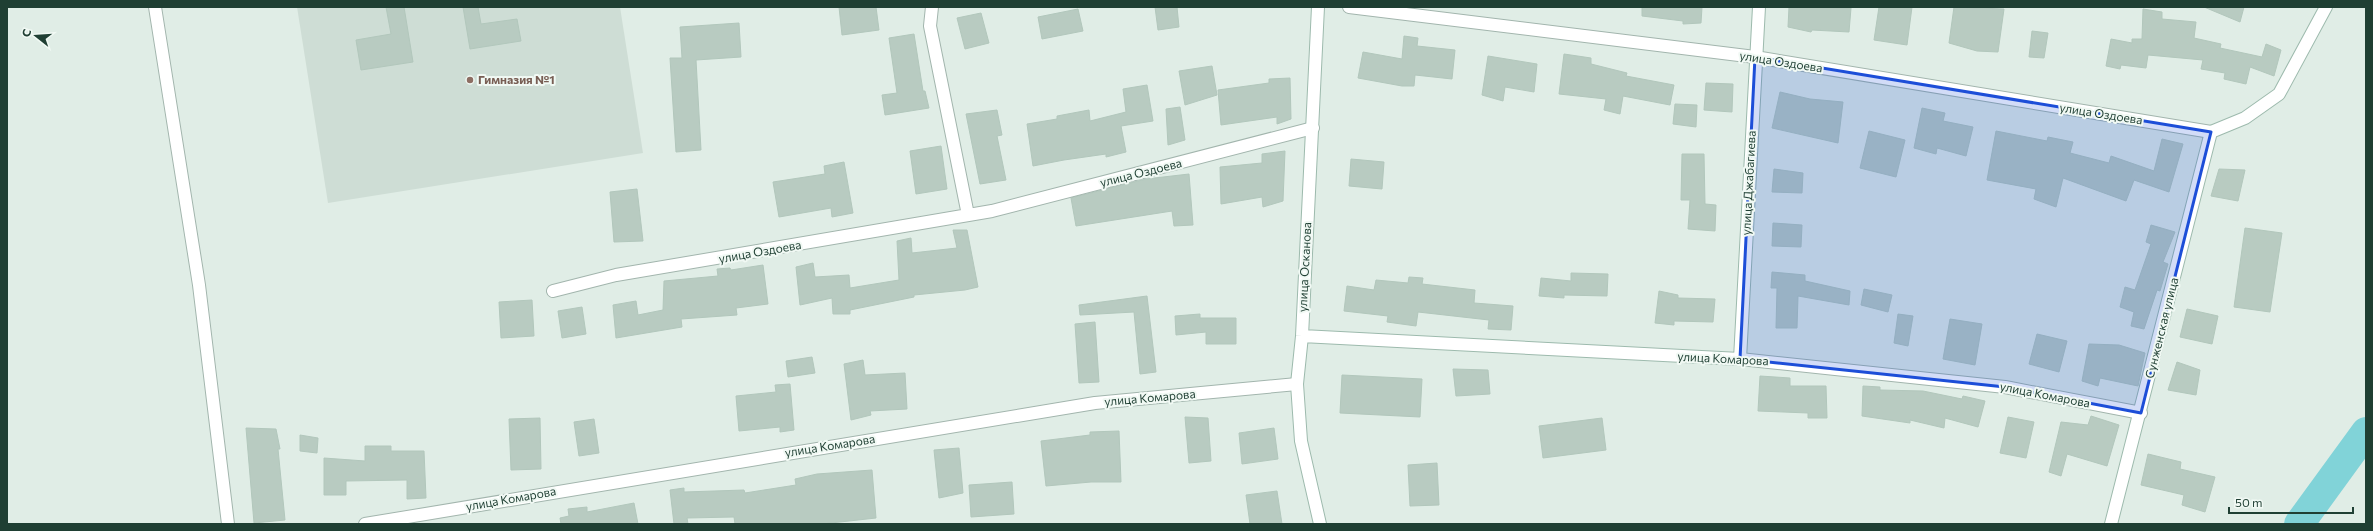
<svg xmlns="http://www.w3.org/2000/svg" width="2373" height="531" font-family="Commissioner,sans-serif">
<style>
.built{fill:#ceddd5}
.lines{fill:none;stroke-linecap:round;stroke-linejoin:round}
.river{stroke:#81d3d8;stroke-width:30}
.building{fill:#b8cbc1;stroke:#b2c7bc}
.street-casing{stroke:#a2b5ad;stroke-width:14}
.secondary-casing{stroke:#9dbaad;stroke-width:14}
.street{stroke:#fff;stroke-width:12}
.secondary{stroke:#fff;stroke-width:12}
.marked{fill:#1d4ed8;fill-opacity:0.2;stroke:#1d4ed8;stroke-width:3;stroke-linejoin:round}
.education-dot{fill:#8d6e63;stroke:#f1f9f4;stroke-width:1.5}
.labels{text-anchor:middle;stroke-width:4;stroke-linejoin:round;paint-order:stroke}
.street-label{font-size:12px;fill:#1f3f33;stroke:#f1f9f4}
.education-label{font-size:12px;font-weight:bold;fill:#785e54;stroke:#f1f9f4;text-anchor:start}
</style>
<rect width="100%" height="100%" fill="#e0ede6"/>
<path class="built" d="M 297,7 L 620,7 L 643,153 L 328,203 Z"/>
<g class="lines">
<path class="river" d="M 2299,524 L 2366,432"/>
</g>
<path class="building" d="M 386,7 L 404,7 L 413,62 L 361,70 L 356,40 L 391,34 Z
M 463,7 L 478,7 L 481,24 L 517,19 L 521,41 L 470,49 Z
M 839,7 L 876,7 L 879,30 L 842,35 Z
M 1155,7 L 1177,7 L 1179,27 L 1158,30 Z
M 1642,7 L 1702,7 L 1701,23 L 1683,24 L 1683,21 L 1642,16 Z
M 1789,7 L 1851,8 L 1849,32 L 1812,30 L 1811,32 L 1788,27 Z
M 1879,7 L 1912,7 L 1907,45 L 1874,40 Z
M 1954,7 L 2004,9 L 1998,52 L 1977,51 L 1949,43 Z
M 2204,7 L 2244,7 L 2240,22 Z
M 1078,9 L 1083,31 L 1042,39 L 1038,17 Z
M 2143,9 L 2162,12 L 2162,19 L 2196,22 L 2194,38 L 2221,44 L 2220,48 L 2262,57 L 2266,44 L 2281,50 L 2274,76 L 2250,67 L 2246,84 L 2224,79 L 2225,73 L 2201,69 L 2203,60 L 2148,55 L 2146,68 L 2121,65 L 2120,69 L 2106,66 L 2111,39 L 2132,43 L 2132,39 L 2142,39 Z
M 981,13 L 989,43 L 965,49 L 957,18 Z
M 739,23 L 741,57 L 696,60 L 701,150 L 676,152 L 670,58 L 682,58 L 680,27 Z
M 2032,31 L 2048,33 L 2044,58 L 2029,57 Z
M 914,34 L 923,91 L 925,91 L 929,108 L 885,115 L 882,95 L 897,93 L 889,38 Z
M 1404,36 L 1418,38 L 1417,46 L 1455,50 L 1452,79 L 1415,75 L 1414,86 L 1402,86 L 1358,78 L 1363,52 L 1402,59 Z
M 1564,54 L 1591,58 L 1591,64 L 1627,73 L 1626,76 L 1674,85 L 1670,105 L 1623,96 L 1620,114 L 1604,110 L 1606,99 L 1559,94 Z
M 1488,56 L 1537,64 L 1534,92 L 1505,87 L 1503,101 L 1482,95 Z
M 1212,66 L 1217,95 L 1185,105 L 1179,71 Z
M 1290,78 L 1291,119 L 1277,124 L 1277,117 L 1221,125 L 1218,90 L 1269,83 L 1269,79 Z
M 1706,83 L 1733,84 L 1732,112 L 1704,110 Z
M 1147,85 L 1153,121 L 1121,126 L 1126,152 L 1106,157 L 1106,154 L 1064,160 L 1033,166 L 1027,124 L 1057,119 L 1057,116 L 1089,110 L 1090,121 L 1126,112 L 1123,89 Z
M 1780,92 L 1810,99 L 1843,102 L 1838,143 L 1772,128 Z
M 1675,104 L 1697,105 L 1696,127 L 1673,124 Z
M 1180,107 L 1185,140 L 1168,145 L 1166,109 Z
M 1922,108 L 1945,113 L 1943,121 L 1973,127 L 1966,156 L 1937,148 L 1936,154 L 1914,148 Z
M 997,110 L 1002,135 L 997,136 L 1006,180 L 980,184 L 966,114 Z
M 1869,131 L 1905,140 L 1896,177 L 1860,168 Z
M 1996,131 L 2047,141 L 2048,137 L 2073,142 L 2070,153 L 2109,163 L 2111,156 L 2154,171 L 2162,139 L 2183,144 L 2169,192 L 2134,180 L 2126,201 L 2063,178 L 2056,207 L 2034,199 L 2036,189 L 1987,180 Z
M 941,146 L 947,189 L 916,194 L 910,151 Z
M 1285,151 L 1283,201 L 1263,207 L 1262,197 L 1221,204 L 1220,167 L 1262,163 L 1262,154 Z
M 1682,154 L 1704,154 L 1705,204 L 1716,205 L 1715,231 L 1688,229 L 1690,200 L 1681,200 Z
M 1351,159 L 1384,162 L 1382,189 L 1349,186 Z
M 844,162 L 853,213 L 832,217 L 831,208 L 779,217 L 773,182 L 825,174 L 824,166 Z
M 1774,169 L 1803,173 L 1802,193 L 1772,192 Z
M 2219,169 L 2245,170 L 2238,201 L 2211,196 Z
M 1189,174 L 1193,225 L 1174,226 L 1172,211 L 1076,226 L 1071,198 L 1146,179 Z
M 637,189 L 643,241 L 614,242 L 610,192 Z
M 1773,223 L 1802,225 L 1801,247 L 1772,246 Z
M 2151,225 L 2175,232 L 2163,262 L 2168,264 L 2160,291 L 2157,290 L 2144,329 L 2131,326 L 2134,312 L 2120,307 L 2125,287 L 2135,290 L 2151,244 L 2146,242 Z
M 2245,228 L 2282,233 L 2270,312 L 2234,307 Z
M 953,230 L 967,230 L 978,287 L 965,290 L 914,295 L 914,297 L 850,310 L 850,314 L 833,314 L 832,298 L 800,305 L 796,267 L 813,263 L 815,277 L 849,275 L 850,288 L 899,280 L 897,241 L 911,238 L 912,253 L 957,248 Z
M 763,265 L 768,304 L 736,308 L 737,315 L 681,319 L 682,327 L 616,338 L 613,305 L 636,301 L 638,315 L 663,310 L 664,281 L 718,276 L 717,269 L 730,268 L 731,270 Z
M 1772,272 L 1805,275 L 1805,281 L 1850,291 L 1849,305 L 1798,296 L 1797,328 L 1776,328 L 1777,288 L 1771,288 Z
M 1571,273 L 1608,274 L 1607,296 L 1564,295 L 1564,298 L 1539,296 L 1541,278 L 1571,281 Z
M 1409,277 L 1423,278 L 1422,284 L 1475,290 L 1474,303 L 1513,306 L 1511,330 L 1488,329 L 1489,320 L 1418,312 L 1416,326 L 1387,322 L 1388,316 L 1344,311 L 1347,286 L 1374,290 L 1376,280 L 1408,283 Z
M 1864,289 L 1892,295 L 1888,312 L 1861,305 Z
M 1659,291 L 1678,295 L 1678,298 L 1715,299 L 1713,322 L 1674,321 L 1674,325 L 1655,323 Z
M 1147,296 L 1156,372 L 1140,374 L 1134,312 L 1080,315 L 1079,305 Z
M 532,300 L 534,336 L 501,338 L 499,302 Z
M 582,307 L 586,334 L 562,338 L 558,311 Z
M 2187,309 L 2218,316 L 2212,344 L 2180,337 Z
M 1200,314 L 1200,318 L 1236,318 L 1236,344 L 1206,344 L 1206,332 L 1176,335 L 1175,316 Z
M 1898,314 L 1913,316 L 1908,346 L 1894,343 Z
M 1950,319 L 1982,324 L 1975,365 L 1943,359 Z
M 1095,322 L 1099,382 L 1079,383 L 1075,324 Z
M 2037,334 L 2067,341 L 2059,372 L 2029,364 Z
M 2089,344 L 2119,345 L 2145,353 L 2138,386 L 2100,378 L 2098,386 L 2082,381 Z
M 812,357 L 815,373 L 788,377 L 786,361 Z
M 863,360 L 865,375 L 905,373 L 907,409 L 870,411 L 871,415 L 851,420 L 844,364 Z
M 2177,362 L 2200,370 L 2196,395 L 2168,390 Z
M 1453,369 L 1488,370 L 1490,394 L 1456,396 Z
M 1342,375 L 1422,379 L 1420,417 L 1340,413 Z
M 1760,376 L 1790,378 L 1790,386 L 1826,386 L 1827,418 L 1808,418 L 1808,413 L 1758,411 Z
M 790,384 L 794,430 L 780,432 L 780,427 L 739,431 L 736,396 L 776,392 L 775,385 Z
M 1863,386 L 1880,387 L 1880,390 L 1923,391 L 1962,399 L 1963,396 L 1985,401 L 1978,427 L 1945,418 L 1944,428 L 1910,420 L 1910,423 L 1862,416 Z
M 2091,416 L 2119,425 L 2107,466 L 2067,454 L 2061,476 L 2049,472 L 2061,422 L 2088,425 Z
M 1185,417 L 1208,418 L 1211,461 L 1189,463 Z
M 2008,417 L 2034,422 L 2026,458 L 2000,453 Z
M 540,418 L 541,469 L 511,470 L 509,419 Z
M 1602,418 L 1606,450 L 1543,458 L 1539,426 Z
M 594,419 L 599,453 L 579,456 L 574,422 Z
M 246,428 L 276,429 L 280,449 L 278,449 L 285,520 L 254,523 Z
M 1274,428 L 1278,459 L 1242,464 L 1239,433 Z
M 1119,431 L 1121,482 L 1091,482 L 1046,486 L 1041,441 L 1090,435 L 1090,432 Z
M 300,435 L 318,438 L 317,453 L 300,451 Z
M 365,446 L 391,446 L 391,451 L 424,451 L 426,498 L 407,499 L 407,480 L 346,481 L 346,495 L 324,495 L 324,458 L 365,461 Z
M 959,448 L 963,493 L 939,498 L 934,450 Z
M 2148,454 L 2181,462 L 2180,469 L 2215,477 L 2205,512 L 2182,505 L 2184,495 L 2141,485 Z
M 1437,463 L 1439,505 L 1410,506 L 1408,465 Z
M 872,470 L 876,518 L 822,524 L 735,524 L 734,517 L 687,518 L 688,524 L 674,524 L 670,490 L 684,488 L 684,492 L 744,490 L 745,493 L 796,485 L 795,479 L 817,474 Z
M 1012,482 L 1014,514 L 971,517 L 969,485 Z
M 1277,491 L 1282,524 L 1250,524 L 1246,495 Z
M 634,503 L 638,524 L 561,524 L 560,518 L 569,516 L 568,509 L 587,507 L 587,512 Z"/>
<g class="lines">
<g class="street-casing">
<path id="street" d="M 155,7 L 199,285 L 228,524
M 932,7 L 930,26 L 968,215
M 1349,7 L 1755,57 L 2211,132
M 553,291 L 616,275 L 992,211 L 1313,128
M 1740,359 L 2005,387 L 2141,413
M 365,524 L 1095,403 L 1297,384"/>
</g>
<g class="secondary-casing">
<path id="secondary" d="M 1318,7 L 1302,336 L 1297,384 L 1301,441 L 1320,524
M 1302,336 L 1740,359 L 1759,7
M 2111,524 L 2211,132 L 2245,118 L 2279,94 L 2326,7"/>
</g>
<use href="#street" class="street"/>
<use href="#secondary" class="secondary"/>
</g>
<path class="marked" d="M 1755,57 L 2211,132 L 2141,413 L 2005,387 L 1740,359 Z"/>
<circle class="education-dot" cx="470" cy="80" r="4"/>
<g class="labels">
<g class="street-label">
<text transform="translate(1781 62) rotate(9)" y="4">улица Оздоева</text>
<text transform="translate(2101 114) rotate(9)" y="4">улица Оздоева</text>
<text transform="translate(1141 173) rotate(-14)" y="4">улица Оздоева</text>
<text transform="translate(1749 183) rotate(-87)" y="4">улица Джабагиева</text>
<text transform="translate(760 252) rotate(-10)" y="4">улица Оздоева</text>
<text transform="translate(1305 267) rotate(-87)" y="4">улица Осканова</text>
<text transform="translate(2162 328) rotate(-76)" y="4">Сунженская улица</text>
<text transform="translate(1723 359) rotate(3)" y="4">улица Комарова</text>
<text transform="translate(2045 395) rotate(11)" y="4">улица Комарова</text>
<text transform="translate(1150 398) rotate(-5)" y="4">улица Комарова</text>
<text transform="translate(830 446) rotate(-9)" y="4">улица Комарова</text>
<text transform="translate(511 499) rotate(-10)" y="4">улица Комарова</text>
</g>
<g class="education-label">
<text x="478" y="84">Гимназия №1</text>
</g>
</g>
<rect width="2373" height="531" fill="none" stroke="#1f3f33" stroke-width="16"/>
<g transform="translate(36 36) rotate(287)" stroke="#f1f9f4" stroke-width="3" paint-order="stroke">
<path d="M0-3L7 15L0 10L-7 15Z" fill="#1f3f33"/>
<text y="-6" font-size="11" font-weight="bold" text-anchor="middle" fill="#1f3f33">С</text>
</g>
<path d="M2229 507v6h124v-6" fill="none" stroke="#1f3f33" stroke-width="2"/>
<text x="2235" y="507" font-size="12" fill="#1f3f33" stroke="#f1f9f4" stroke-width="3" paint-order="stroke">50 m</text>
</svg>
